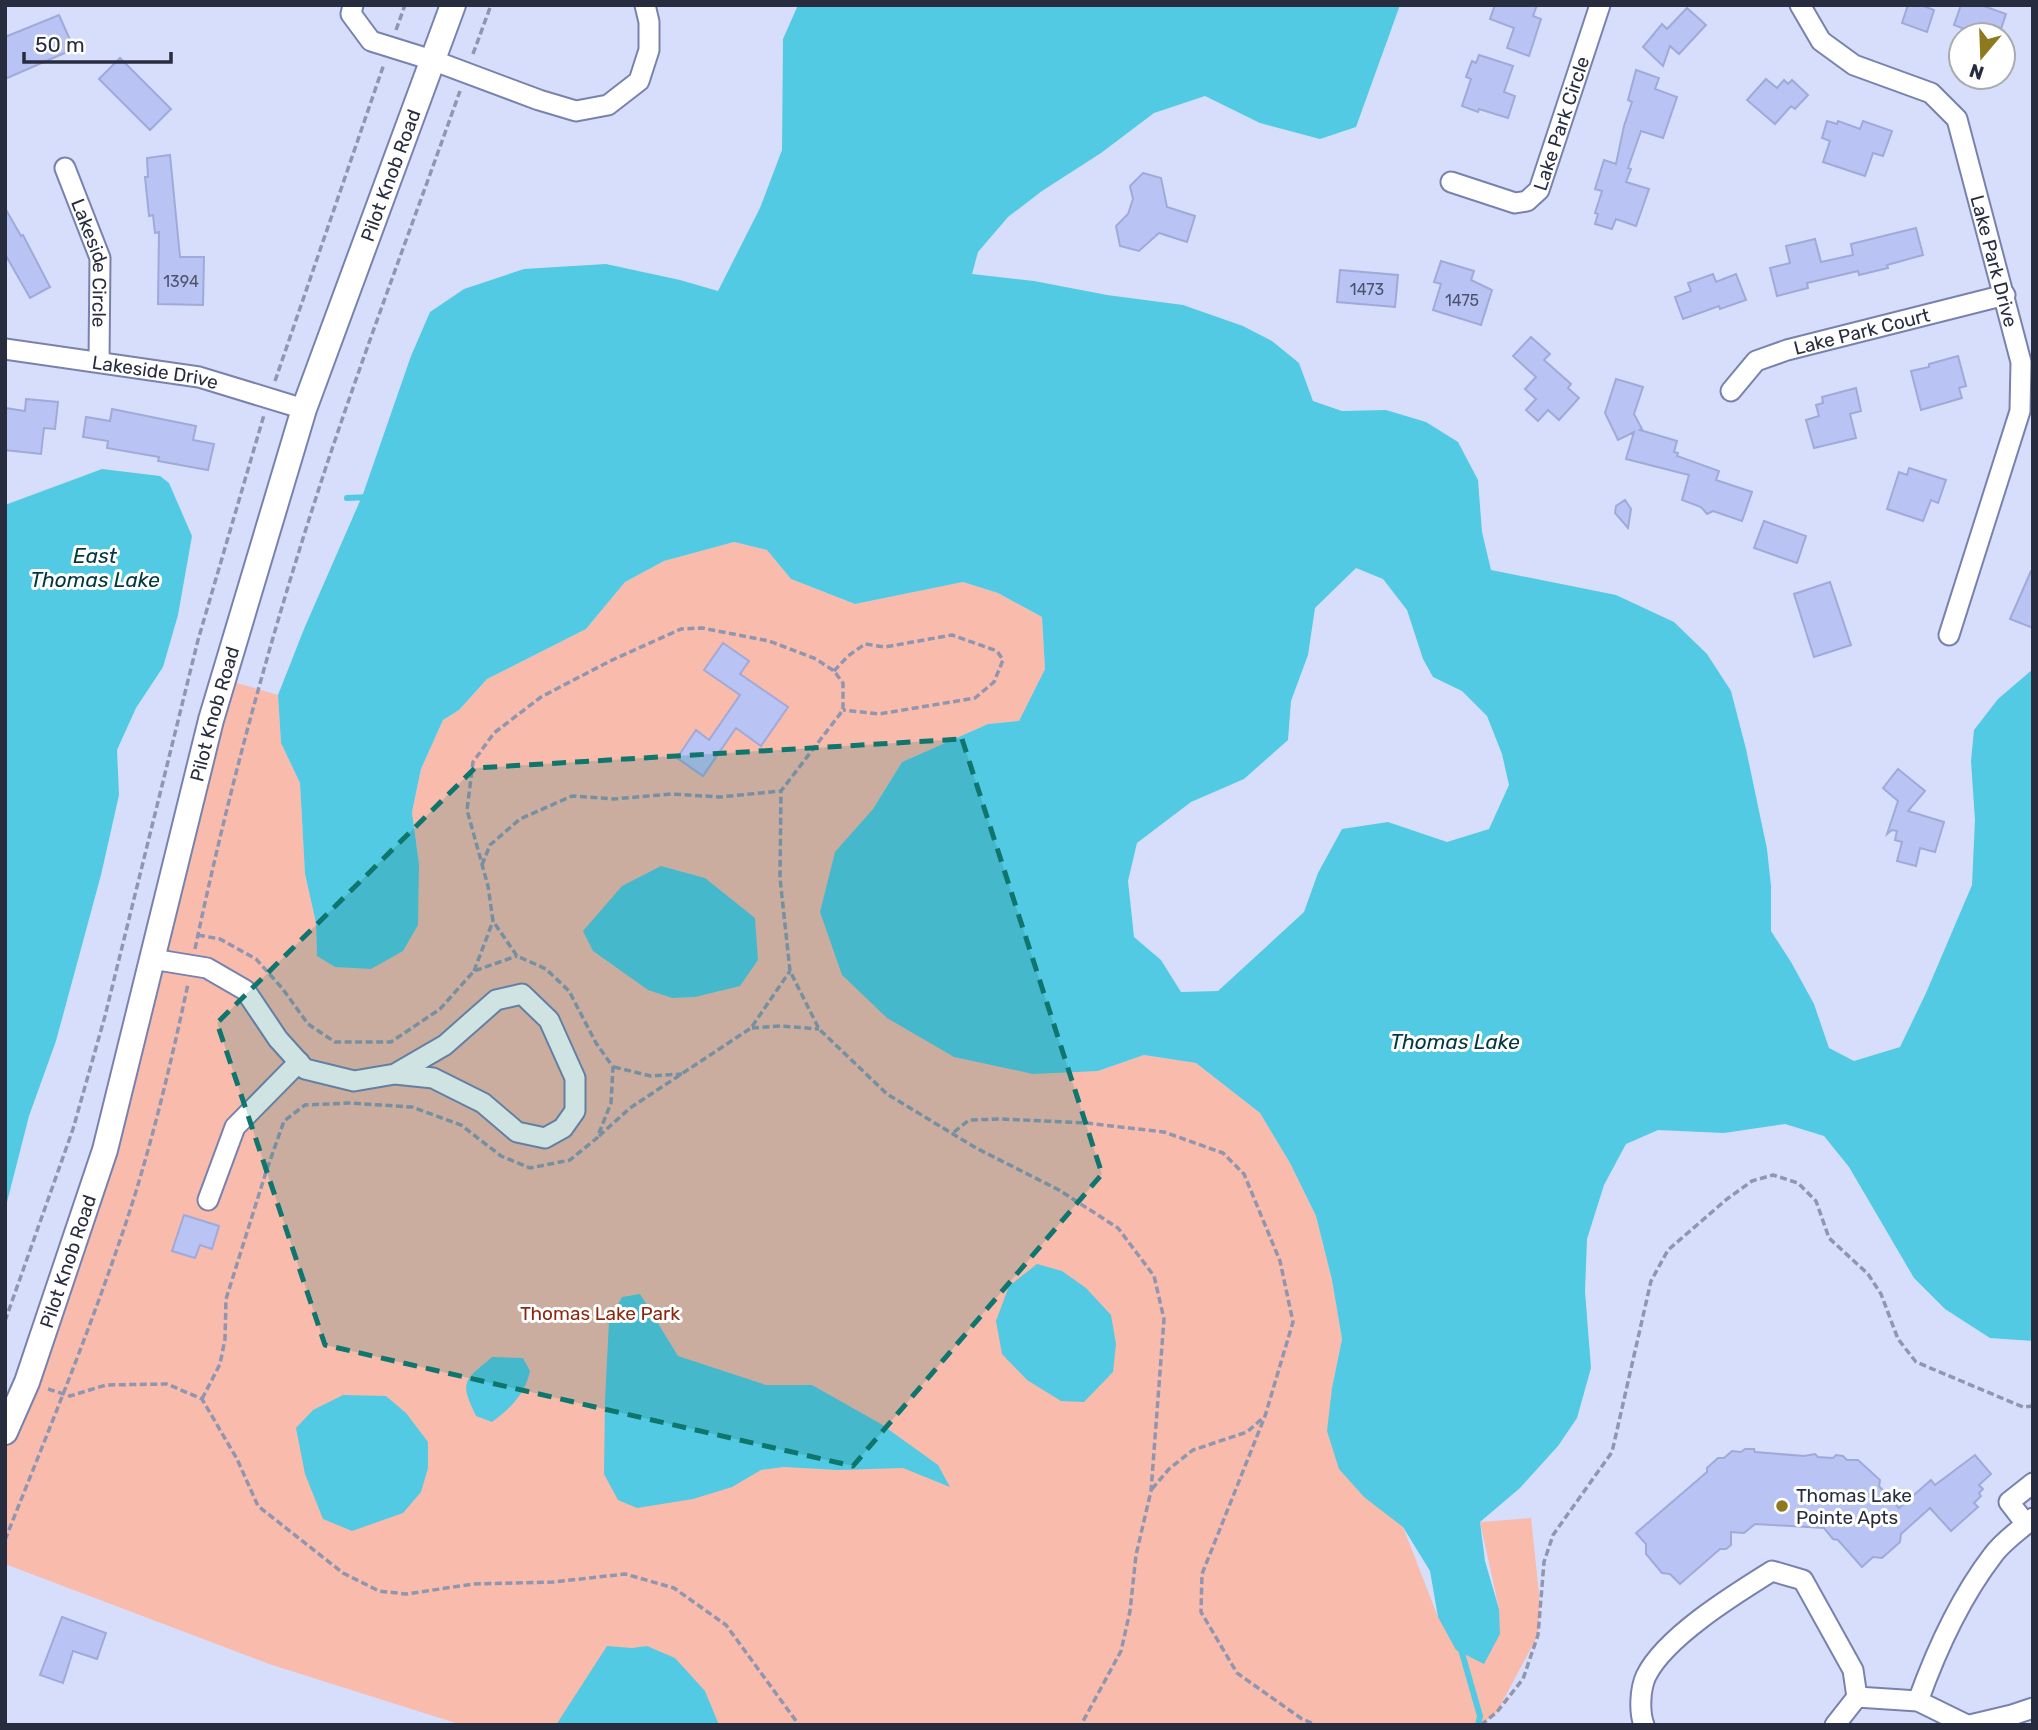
<svg xmlns="http://www.w3.org/2000/svg" width="2038" height="1730" font-family="Rubik,sans-serif">
<style>
.green{fill:#f9bbac}
.water{fill:#53cae3;fill-rule:evenodd}
.lines{fill:none;stroke-linecap:round;stroke-linejoin:round}
.stream{stroke:#53cae3;stroke-width:6}
.building{fill:#b9c4f5;stroke:#9faad9;stroke-width:2}
.minor-casing{stroke:#7882af;stroke-width:23}
.major-casing{stroke:#7882af;stroke-width:28}
.path{stroke:#9096af;stroke-width:3.5;stroke-dasharray:7 3.5;stroke-linecap:butt}
.minor{stroke:#fff;stroke-width:19}
.major{stroke:#fff;stroke-width:24}
.marked{fill:#0f766e;fill-opacity:0.2;stroke:#0f766e;stroke-width:5;stroke-dasharray:14 9;stroke-linejoin:round}
.poi-dot{fill:#8f791f;stroke:#fff;stroke-width:2.5}
.labels{text-anchor:middle;stroke-width:6;stroke-linejoin:round;paint-order:stroke}
.number-label{font-size:16px;fill:#4c526c}
.street-label{font-size:19px;fill:#282c3f;stroke:#fff}
.park-label{font-size:19px;fill:#8d2810;stroke:#fff}
.poi-label{font-size:19px;fill:#282c3f;stroke:#fff;text-anchor:start}
.water-label{font-size:21px;font-style:italic;fill:#003741;stroke:#fff}
</style>
<rect width="100%" height="100%" fill="#d6defb"/>
<path class="green" d="M 734,542 L 767,550 L 791,579 L 855,604 L 963,582 L 998,593 L 1042,617 L 1045,669 L 1019,721 L 988,724 L 902,762 L 873,809 L 1098,1071 L 1144,1055 L 1196,1063 L 1260,1113 L 1290,1163 L 1316,1216 L 1332,1280 L 1342,1339 L 1332,1388 L 1403,1527 L 1438,1617 L 1499,1609 L 1480,1522 L 1531,1518 L 1540,1603 L 1538,1635 L 1497,1712 L 1481,1725 L 462,1725 L 269,1664 L 5,1564 L 5,1428 L 48,1320 L 223,679 L 278,695 L 281,743 L 300,783 L 305,874 L 316,923 L 317,956 L 419,864 L 412,812 L 421,769 L 443,720 L 459,710 L 487,679 L 586,629 L 625,582 L 664,561 Z"/>
<path class="water" d="M 798,5 L 1400,5 L 1356,127 L 1320,139 L 1260,123 L 1205,96 L 1154,113 L 1101,153 L 1042,191 L 1008,217 L 978,252 L 972,274 L 1034,281 L 1107,295 L 1183,305 L 1243,326 L 1272,341 L 1299,363 L 1313,401 L 1342,411 L 1386,410 L 1426,422 L 1458,442 L 1478,480 L 1482,532 L 1491,570 L 1616,595 L 1674,622 L 1707,654 L 1731,691 L 1746,749 L 1767,849 L 1771,886 L 1771,931 L 1791,962 L 1814,1004 L 1829,1048 L 1854,1061 L 1900,1047 L 1926,993 L 1972,885 L 1975,820 L 1971,761 L 1974,730 L 1998,699 L 2033,669 L 2033,1341 L 1990,1338 L 1945,1309 L 1914,1278 L 1849,1167 L 1824,1136 L 1785,1124 L 1724,1133 L 1658,1130 L 1626,1144 L 1604,1185 L 1587,1239 L 1585,1291 L 1591,1368 L 1577,1418 L 1558,1446 L 1520,1488 L 1480,1522 L 1485,1561 L 1499,1609 L 1500,1634 L 1484,1664 L 1456,1650 L 1438,1617 L 1430,1571 L 1403,1527 L 1364,1497 L 1339,1469 L 1327,1431 L 1332,1388 L 1342,1339 L 1332,1280 L 1316,1216 L 1290,1163 L 1260,1113 L 1196,1063 L 1144,1055 L 1098,1071 L 1033,1074 L 954,1057 L 887,1018 L 842,975 L 820,912 L 835,852 L 873,809 L 902,762 L 988,724 L 1019,721 L 1045,669 L 1042,617 L 998,593 L 963,582 L 855,604 L 791,579 L 767,550 L 734,542 L 664,561 L 625,582 L 586,629 L 487,679 L 459,710 L 443,720 L 421,769 L 412,812 L 419,864 L 418,925 L 403,951 L 371,969 L 335,967 L 317,956 L 316,923 L 305,874 L 300,783 L 281,743 L 278,695 L 304,629 L 363,494 L 411,356 L 430,312 L 464,289 L 524,269 L 606,264 L 680,280 L 718,291 L 760,208 L 782,150 L 783,39 ZM 1356,568 L 1383,579 L 1407,610 L 1423,659 L 1433,677 L 1462,691 L 1487,716 L 1502,754 L 1509,785 L 1489,829 L 1447,842 L 1388,822 L 1342,829 L 1318,873 L 1304,912 L 1218,991 L 1181,992 L 1161,960 L 1134,937 L 1128,881 L 1137,843 L 1191,802 L 1244,779 L 1288,740 L 1291,701 L 1308,655 L 1315,608 Z
M 102,469 L 160,476 L 169,483 L 192,536 L 178,615 L 163,667 L 136,708 L 117,750 L 119,795 L 101,875 L 56,1041 L 29,1116 L 5,1210 L 5,505 Z
M 661,866 L 705,878 L 755,918 L 758,960 L 740,986 L 695,997 L 672,998 L 648,990 L 593,951 L 583,931 L 622,886 Z
M 1037,1264 L 1062,1271 L 1086,1288 L 1111,1315 L 1116,1344 L 1113,1372 L 1084,1402 L 1061,1401 L 1027,1380 L 1002,1354 L 996,1321 L 1009,1286 Z
M 640,1294 L 678,1356 L 766,1385 L 812,1385 L 881,1424 L 938,1465 L 950,1487 L 903,1468 L 838,1470 L 784,1467 L 761,1470 L 732,1487 L 693,1499 L 637,1508 L 618,1500 L 604,1474 L 605,1400 L 609,1321 L 622,1297 Z
M 492,1357 L 523,1358 L 530,1371 C 525,1394 511,1408 492,1422 L 476,1416 C 459,1381 464,1381 492,1357 Z
M 343,1395 L 386,1396 L 406,1413 L 428,1442 L 428,1468 L 421,1492 L 403,1513 L 352,1531 L 323,1519 L 305,1474 L 296,1428 L 313,1410 Z
M 607,1646 L 632,1648 L 647,1646 L 675,1658 L 705,1691 L 719,1725 L 556,1725 Z"/>
<g class="lines">
<path class="stream" d="M 347,498 L 370,497
M 1460,1646 L 1480,1716 L 1478,1725"/>
</g>
<path class="building" d="M 1495,5 L 1537,5 L 1533,16 L 1541,19 L 1529,56 L 1507,48 L 1514,28 L 1490,19 Z
M 1908,5 L 1921,5 L 1934,10 L 1927,32 L 1902,23 Z
M 1961,5 L 1981,5 L 2006,14 L 1999,35 L 1965,35 L 1967,30 L 1954,25 Z
M 1687,8 L 1706,25 L 1679,54 L 1670,46 L 1663,66 L 1643,47 L 1662,24 L 1667,29 Z
M 59,15 L 74,49 L 5,79 L 5,37 Z
M 1479,55 L 1513,66 L 1504,92 L 1515,96 L 1508,118 L 1479,109 L 1478,112 L 1462,106 L 1471,79 L 1466,77 L 1472,61 L 1476,63 Z
M 120,58 L 171,109 L 150,130 L 99,79 Z
M 1636,70 L 1659,78 L 1655,89 L 1677,97 L 1663,138 L 1641,131 L 1628,168 L 1631,169 L 1626,182 L 1649,189 L 1636,226 L 1616,219 L 1612,229 L 1595,224 L 1598,214 L 1595,213 L 1602,191 L 1595,189 L 1604,160 L 1616,164 L 1624,126 L 1632,102 L 1628,100 Z
M 1766,79 L 1777,88 L 1784,80 L 1788,84 L 1792,80 L 1808,95 L 1795,109 L 1791,106 L 1775,124 L 1747,100 Z
M 1827,121 L 1837,124 L 1838,121 L 1860,129 L 1863,121 L 1892,131 L 1883,156 L 1873,153 L 1865,176 L 1823,162 L 1830,141 L 1822,138 Z
M 170,155 L 180,257 L 204,257 L 203,305 L 158,304 L 159,232 L 155,233 L 153,215 L 149,216 L 145,177 L 148,177 L 147,158 Z
M 1143,173 L 1161,178 L 1167,207 L 1195,216 L 1187,242 L 1159,233 L 1139,251 L 1120,246 L 1116,226 L 1128,214 L 1133,199 L 1130,186 Z
M 5,208 L 21,236 L 23,235 L 50,287 L 30,298 L 5,254 Z
M 1916,228 L 1923,255 L 1887,265 L 1888,268 L 1859,275 L 1858,271 L 1807,283 L 1808,288 L 1777,296 L 1770,268 L 1790,263 L 1786,246 L 1815,239 L 1821,262 L 1853,255 L 1851,244 Z
M 1441,261 L 1474,271 L 1471,280 L 1492,290 L 1481,325 L 1433,310 L 1441,284 L 1434,282 Z
M 1340,270 L 1398,275 L 1395,307 L 1337,302 Z
M 1713,274 L 1716,282 L 1736,274 L 1746,300 L 1720,309 L 1719,306 L 1683,319 L 1675,297 L 1691,291 L 1688,283 Z
M 1531,337 L 1550,354 L 1544,360 L 1571,384 L 1568,388 L 1579,398 L 1559,420 L 1548,410 L 1538,421 L 1526,410 L 1536,399 L 1525,389 L 1536,377 L 1513,356 Z
M 1958,356 L 1966,386 L 1959,388 L 1962,398 L 1921,410 L 1911,371 L 1929,367 L 1929,364 Z
M 1616,379 L 1643,387 L 1634,414 L 1642,429 L 1640,430 L 1677,441 L 1674,452 L 1678,453 L 1677,456 L 1719,471 L 1716,480 L 1752,492 L 1742,521 L 1713,511 L 1707,514 L 1701,507 L 1682,500 L 1689,475 L 1626,459 L 1634,432 L 1618,440 L 1605,413 Z
M 1856,388 L 1861,411 L 1850,414 L 1856,438 L 1814,448 L 1806,420 L 1819,416 L 1816,405 L 1823,403 L 1822,397 Z
M 26,399 L 58,402 L 55,429 L 44,428 L 41,454 L 5,450 L 5,408 L 25,411 Z
M 112,409 L 196,426 L 193,440 L 214,444 L 208,470 L 158,461 L 159,457 L 107,448 L 108,441 L 83,437 L 86,417 L 110,421 Z
M 1909,468 L 1946,480 L 1938,503 L 1931,500 L 1923,521 L 1887,509 L 1899,472 L 1907,475 Z
M 1625,500 L 1631,509 L 1628,528 L 1615,513 L 1616,506 Z
M 1764,521 L 1806,536 L 1797,563 L 1754,548 Z
M 2031,571 L 2033,571 L 2033,628 L 2010,619 Z
M 1830,582 L 1851,645 L 1814,657 L 1794,594 Z
M 723,643 L 749,661 L 740,674 L 788,707 L 761,746 L 736,728 L 703,776 L 677,758 L 696,730 L 709,740 L 740,695 L 704,670 Z
M 1898,769 L 1925,791 L 1908,811 L 1944,822 L 1935,852 L 1920,848 L 1916,866 L 1897,861 L 1902,842 L 1895,840 L 1897,831 L 1892,830 L 1887,834 L 1898,801 L 1883,788 Z
M 184,1215 L 219,1226 L 212,1249 L 200,1245 L 195,1258 L 172,1251 Z
M 1745,1449 L 1754,1449 L 1755,1452 L 1804,1456 L 1815,1454 L 1818,1457 L 1833,1458 L 1836,1455 L 1843,1456 L 1847,1460 L 1858,1460 L 1880,1480 L 1879,1486 L 1899,1508 L 1931,1480 L 1935,1485 L 1975,1455 L 1991,1474 L 1979,1485 L 1983,1489 L 1979,1493 L 1981,1496 L 1974,1503 L 1978,1507 L 1951,1531 L 1930,1508 L 1901,1534 L 1900,1542 L 1882,1558 L 1873,1557 L 1862,1567 L 1838,1540 L 1833,1539 L 1824,1528 L 1755,1524 L 1744,1533 L 1731,1532 L 1731,1545 L 1726,1549 L 1720,1549 L 1680,1584 L 1670,1574 L 1662,1573 L 1646,1554 L 1646,1544 L 1636,1533 L 1707,1472 L 1707,1468 L 1718,1458 L 1724,1458 L 1732,1451 L 1741,1452 Z
M 62,1617 L 106,1633 L 97,1659 L 73,1651 L 63,1683 L 40,1675 Z"/>
<g class="lines">
<g class="minor-casing">
<g id="minor">
<path d="M 353,5 L 351,14 L 371,41 L 432,60 L 539,100 L 576,111 L 608,105 L 639,81 L 649,50 L 649,22 L 645,5"/>
<path id="s1" d="M 1800,5 L 1821,41 L 1854,65 L 1931,93 L 1957,119 L 2021,362 L 2020,411 L 1949,635"/>
<path id="s2" d="M 65,168 L 100,258 L 99,361"/>
<path id="s3" d="M 1451,182 L 1515,203 L 1527,201 L 1539,190 L 1600,5"/>
<path id="s4" d="M 5,349 L 199,377 L 304,409"/>
<path id="s5" d="M 1731,391 L 1756,361 L 1787,350 L 2005,295"/>
<path d="M 152,959 L 207,968 L 245,990 L 278,1039 L 305,1069 L 354,1081 L 395,1074 L 433,1078 L 483,1103 L 517,1132 L 545,1138 L 563,1128 L 575,1111 L 575,1078 L 549,1020 L 522,994 L 496,1000 L 445,1045 L 395,1074"/>
<path d="M 208,1200 L 235,1127 L 299,1062"/>
<path d="M 2026,1524 L 2009,1502 L 2033,1483"/>
<path d="M 1857,1697 L 1918,1701 L 1967,1725"/>
<path d="M 1918,1701 C 1936,1651 1960,1598 1993,1555 C 2003,1541 2020,1530 2033,1518"/>
<path d="M 1644,1725 C 1639,1712 1640,1689 1646,1676 C 1665,1637 1735,1594 1772,1571 L 1803,1580 L 1853,1670 L 1857,1697 L 1835,1725"/>
<path d="M 1970,1725 L 2012,1715 L 2033,1708"/>
</g>
</g>
<g class="major-casing">
<g id="major">
<path id="s6" d="M 5,1432 L 27,1382 L 105,1150 L 211,720 L 304,409 L 453,5"/>
</g>
</g>
<path class="path" d="M 396,30 L 405,5
M 473,54 L 491,5
M 275,381 L 384,64
M 834,671 L 848,656 L 865,644 L 885,647 L 952,635 L 997,651 L 1003,660 L 994,682 L 975,698 L 879,714 L 843,710
M 482,865 L 490,845 L 520,819 L 572,796 L 614,799 L 671,794 L 720,797 L 781,791
M 198,935 L 220,939 L 256,959 L 282,988 L 308,1024 L 335,1042 L 391,1042 L 440,1009 L 474,971 L 517,956
M 195,949 C 230,782 276,617 330,455 C 371,333 417,212 460,91
M 474,971 L 493,921
M 752,1028 L 781,1026 L 819,1029
M 614,1067 L 651,1076 L 682,1074
M 954,1132 L 969,1120 L 1001,1119 L 1086,1123 L 1164,1132 L 1223,1153 L 1244,1174 L 1280,1261 L 1293,1322 L 1265,1416 L 1202,1574 L 1201,1612 L 1237,1673 L 1302,1719 L 1316,1725
M 599,1136 L 630,1108 L 751,1028 L 790,971
M 5,1321 L 73,1129 L 105,1016 L 198,640 L 264,415
M 48,1389 L 70,1396 L 106,1385 L 167,1384 L 202,1399 L 237,1459 L 258,1506 L 343,1573 L 379,1591 L 406,1594 L 474,1584 L 553,1582 L 625,1574 L 674,1588 L 726,1625 L 799,1725
M 202,1399 L 220,1364 L 225,1339 L 226,1299 L 266,1172 L 284,1121 L 305,1105 L 349,1103 L 412,1107 L 461,1125 L 501,1156 L 530,1168 L 570,1160 L 597,1138 L 611,1103 L 613,1067 L 596,1043 L 569,991 L 546,969 L 517,956 L 493,921 L 488,886 L 467,810 L 473,762 L 494,733 L 541,697 L 610,661 L 681,629 L 702,628 L 769,641 L 816,659 L 834,671 L 843,683 L 843,710 L 781,791 L 780,878 L 790,971 L 819,1029 L 887,1094 L 976,1148 L 1059,1190 L 1118,1228 L 1154,1276 L 1164,1319 L 1151,1491 L 1136,1555 L 1130,1611 L 1121,1651 L 1081,1725
M 1152,1489 L 1169,1469 L 1193,1450 L 1247,1432 L 1264,1417
M 5,1540 C 44,1442 84,1345 118,1246 C 148,1161 169,1072 188,984
M 1481,1725 L 1497,1712 L 1523,1679 L 1538,1635 L 1544,1562 L 1553,1535 L 1612,1452 L 1651,1281 L 1668,1250 L 1727,1199 L 1752,1181 L 1773,1175 L 1798,1183 L 1816,1201 L 1829,1238 L 1868,1274 L 1881,1294 L 1898,1339 L 1916,1362 L 2023,1407 L 2033,1406"/>
<use href="#minor" class="minor"/>
<use href="#major" class="major"/>
</g>
<path class="marked" d="M 962,739 L 1102,1174 L 853,1466 L 325,1345 L 217,1023 L 475,768 Z"/>
<circle class="poi-dot" cx="1782" cy="1506" r="7"/>
<g class="labels">
<g class="number-label">
<text x="181" y="287">1394</text>
<text x="1367" y="295">1473</text>
<text x="1462" y="306">1475</text>
</g>
<g class="street-label">
<text dy="7" stroke="none"><textPath href="#s3" startOffset="166">Lake Park Circle</textPath></text>
<text dy="7" stroke="none"><textPath href="#s6" startOffset="1316">Pilot Knob Road</textPath></text>
<text dy="7" stroke="none"><textPath href="#s1" startOffset="348">Lake Park Drive</textPath></text>
<text dy="7" stroke="none"><textPath href="#s2" startOffset="100">Lakeside Circle</textPath></text>
<text dy="7" stroke="none"><textPath href="#s5" startOffset="149">Lake Park Court</textPath></text>
<text dy="7" stroke="none"><textPath href="#s4" startOffset="152">Lakeside Drive</textPath></text>
<text dy="7" stroke="none"><textPath href="#s6" startOffset="749">Pilot Knob Road</textPath></text>
<text dy="7" stroke="none"><textPath href="#s6" startOffset="182">Pilot Knob Road</textPath></text>
</g>
<g class="park-label">
<text x="600" y="1320">Thomas Lake Park</text>
</g>
<g class="poi-label">
<text x="1796" y="1502">Thomas Lake<tspan x="1796" dy="22">Pointe Apts</tspan></text>
</g>
<g class="water-label">
<text x="95" y="563">East<tspan x="95" dy="24">Thomas Lake</tspan></text>
<text x="1455" y="1049">Thomas Lake</text>
</g>
</g>
<rect width="2038" height="1730" fill="none" stroke="#282c3f" stroke-width="14"/>
<g transform="translate(1982 56) rotate(199)"><circle r="33" fill="#ffffff" stroke="#a9abb2" stroke-width="2"/>
<path d="M0-5L12 26L0 18L-12 26Z" fill="#8f791f"/>
<text y="-10" font-size="19" font-weight="bold" text-anchor="middle" fill="#282c3f">N</text>
</g>
<path d="M24 52v10h147v-10" fill="none" stroke="#282c3f" stroke-width="3.5"/>
<text x="35" y="52" font-size="21" fill="#282c3f" stroke="#ffffff" stroke-width="5" paint-order="stroke">50 m</text>
</svg>
